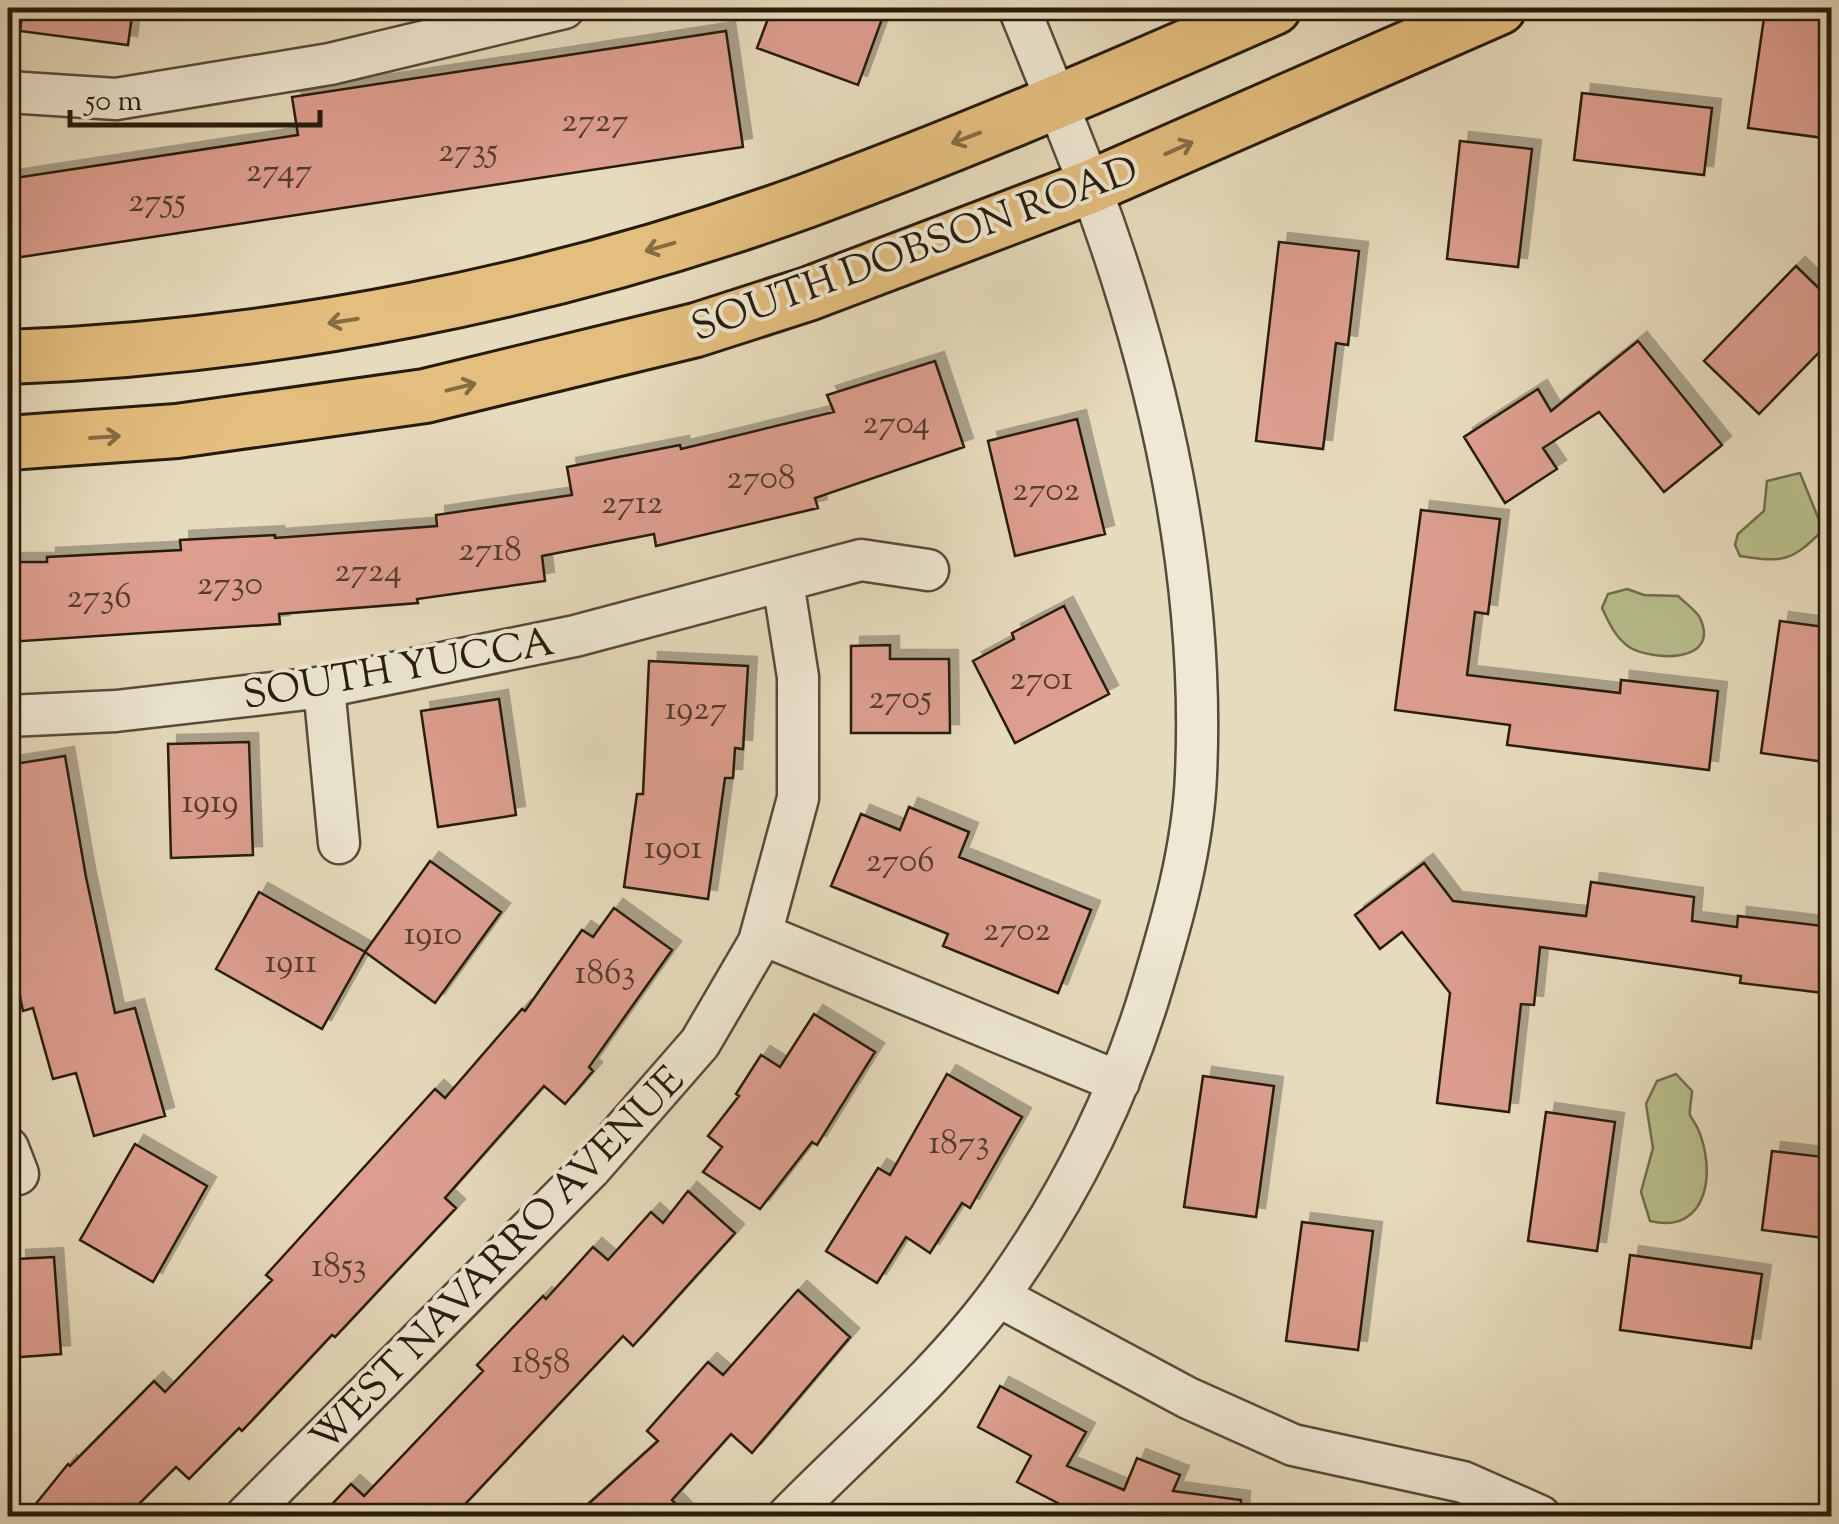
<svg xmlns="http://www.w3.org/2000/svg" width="1839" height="1524" font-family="'Sorts Mill Goudy',serif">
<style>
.green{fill:#b9bf8e;stroke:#706d4c;stroke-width:2.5}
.building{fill:#dd9e8f;stroke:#261b0b;stroke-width:2.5;filter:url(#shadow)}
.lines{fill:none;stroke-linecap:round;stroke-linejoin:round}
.minor-casing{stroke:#564b38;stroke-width:45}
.major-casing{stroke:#261b0b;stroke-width:58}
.minor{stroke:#efe8d4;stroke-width:40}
.major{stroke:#e4be7e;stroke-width:52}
.oneway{stroke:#856c44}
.labels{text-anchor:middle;stroke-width:8;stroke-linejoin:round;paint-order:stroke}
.number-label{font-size:35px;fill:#543c2c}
.street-label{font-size:40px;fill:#261b0b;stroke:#efe8d4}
</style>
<defs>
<filter id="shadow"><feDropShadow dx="9" dy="-9" stdDeviation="0" flood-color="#0004"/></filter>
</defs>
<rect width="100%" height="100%" fill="#e7dbbd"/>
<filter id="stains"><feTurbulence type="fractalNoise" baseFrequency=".002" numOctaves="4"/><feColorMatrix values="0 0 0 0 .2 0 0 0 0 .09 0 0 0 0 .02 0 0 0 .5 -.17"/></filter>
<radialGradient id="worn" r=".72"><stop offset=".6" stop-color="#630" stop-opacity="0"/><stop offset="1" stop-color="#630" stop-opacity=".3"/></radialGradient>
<path class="green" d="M 1800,473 L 1823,530 C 1792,561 1784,563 1740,556 L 1735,545 L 1738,534 L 1764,511 L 1767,481 Z
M 1627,589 L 1644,595 L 1678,596 C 1684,602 1697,611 1700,618 C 1721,664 1652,661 1629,647 C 1615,637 1609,623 1602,608 L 1608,594 Z
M 1676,1074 L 1692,1091 C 1692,1098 1689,1108 1690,1115 C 1692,1120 1696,1124 1698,1129 C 1716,1170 1709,1235 1650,1221 L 1641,1192 L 1653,1148 L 1646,1104 L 1657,1081 Z"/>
<path class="building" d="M 23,8 L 133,8 L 128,45 L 20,31 Z
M 772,8 L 886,8 L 858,85 L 757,48 Z
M 1765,11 L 1832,21 L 1832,84 L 1824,138 L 1748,128 Z
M 726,31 L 743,147 L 8,259 L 8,179 L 298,135 L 292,97 Z
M 1582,93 L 1712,108 L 1704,175 L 1574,160 Z
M 1460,141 L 1532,149 L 1518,267 L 1447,259 Z
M 1279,242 L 1359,251 L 1348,345 L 1336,343 L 1323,449 L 1256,441 Z
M 1796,266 L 1832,301 L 1832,339 L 1759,414 L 1704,361 Z
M 1638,341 L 1722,445 L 1664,492 L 1599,412 L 1543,448 L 1557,469 L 1505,503 L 1464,437 L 1538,389 L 1551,411 Z
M 935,361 L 964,447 L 815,498 L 818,508 L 656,546 L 654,534 L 542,556 L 545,581 L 417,599 L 418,603 L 279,614 L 280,624 L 8,642 L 8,562 L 47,562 L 47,557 L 181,550 L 180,540 L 275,535 L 275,538 L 437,526 L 436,515 L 572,495 L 567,467 L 680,445 L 681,449 L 834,412 L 827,395 Z
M 1077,419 L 1105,534 L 1015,556 L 988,441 Z
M 1421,510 L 1500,519 L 1488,614 L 1475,612 L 1467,675 L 1620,693 L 1621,680 L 1718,691 L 1709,770 L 1507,745 L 1510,725 L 1395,710 Z
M 1064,606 L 1109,694 L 1015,743 L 973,661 L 1014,639 L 1012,633 Z
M 1780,621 L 1832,628 L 1832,719 L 1825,762 L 1761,753 Z
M 890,645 L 890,659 L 949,659 L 950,733 L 851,733 L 851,646 Z
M 649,661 L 748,666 L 743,749 L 735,748 L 733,778 L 725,778 L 708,899 L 624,887 L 637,794 L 643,794 Z
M 499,699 L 516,815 L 438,827 L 421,711 Z
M 249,742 L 253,855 L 171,858 L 168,744 Z
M 65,756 L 86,877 L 115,1013 L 135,1008 L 165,1116 L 94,1136 L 76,1073 L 53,1079 L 33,1008 L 23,1011 L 8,940 L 8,840 L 16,839 L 8,789 L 8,765 Z
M 909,807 L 969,832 L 959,857 L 1091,910 L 1058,993 L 943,946 L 948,934 L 831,886 L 861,814 L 900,830 Z
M 430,861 L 501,912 L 435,1003 L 365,952 Z
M 1424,863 L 1453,901 L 1586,916 L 1591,882 L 1694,897 L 1692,921 L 1737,927 L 1738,916 L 1832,927 L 1832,994 L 1740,983 L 1741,976 L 1540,947 L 1534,1005 L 1521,1004 L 1509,1112 L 1437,1103 L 1450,993 L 1402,932 L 1380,949 L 1355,915 Z
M 259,892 L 365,952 L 322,1029 L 216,969 Z
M 614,908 L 672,950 L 589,1067 L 593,1071 L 565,1104 L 544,1086 L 445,1198 L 456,1208 L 335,1337 L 332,1335 L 242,1431 L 239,1428 L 189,1479 L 176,1467 L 127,1516 L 26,1516 L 68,1464 L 70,1466 L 154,1381 L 165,1392 L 272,1280 L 266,1275 L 435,1089 L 445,1098 L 522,1009 L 525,1011 L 582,930 L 593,937 Z
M 814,1014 L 875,1052 L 817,1145 L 812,1142 L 760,1209 L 703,1172 L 722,1147 L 708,1136 L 739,1096 L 736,1094 L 761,1055 L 780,1067 Z
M 947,1074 L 1022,1117 L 970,1208 L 962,1203 L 930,1253 L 906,1237 L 877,1283 L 826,1251 L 878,1168 L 890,1175 Z
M 1203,1076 L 1274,1086 L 1256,1217 L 1184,1207 Z
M 1546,1112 L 1615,1122 L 1597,1251 L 1528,1241 Z
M 135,1144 L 207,1186 L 153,1282 L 80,1240 Z
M 1772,1151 L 1832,1158 L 1832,1239 L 1762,1230 Z
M 688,1191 L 735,1233 L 633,1346 L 623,1336 L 454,1516 L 321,1516 L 351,1484 L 364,1496 L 483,1371 L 477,1365 L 543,1296 L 546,1299 L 593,1247 L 608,1260 L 651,1212 L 663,1223 Z
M 1302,1222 L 1373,1231 L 1358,1350 L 1286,1341 Z
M 1630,1255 L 1762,1274 L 1751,1348 L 1620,1330 Z
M 54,1257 L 61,1354 L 8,1358 L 8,1284 L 18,1283 L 17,1259 Z
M 798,1290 L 850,1337 L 752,1453 L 731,1434 L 672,1500 L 687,1516 L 575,1516 L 658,1441 L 647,1431 L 708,1362 L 723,1375 Z
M 1000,1386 L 1086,1432 L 1067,1466 L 1124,1490 L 1137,1458 L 1180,1475 L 1173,1491 L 1241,1500 L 1240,1516 L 1083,1516 L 1017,1482 L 1031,1456 L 978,1427 Z"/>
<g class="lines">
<g class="minor-casing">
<path id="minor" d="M 8,92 L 116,99 L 330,64 L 564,8
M 324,687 L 339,843
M 8,716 L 116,711 L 324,687 L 575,636 L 861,560 L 928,570
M 761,934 L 1119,1082
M 8,1148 L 18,1174
M 998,1296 L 1188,1398 L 1293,1445 L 1463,1482 L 1540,1516
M 246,1516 L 590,1169 L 700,1043 L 759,942 L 798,798 L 798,677 L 783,582
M 788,1516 C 860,1443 940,1375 1001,1292 C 1068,1199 1119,1097 1152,987 C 1173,918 1193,847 1196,775 C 1205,577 1159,371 1090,186 C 1067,127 1043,67 1019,8"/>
</g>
<g class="major-casing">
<path id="major" d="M 8,357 C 278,347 551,293 806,201 C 964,143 1120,76 1274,8
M 8,443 L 177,431 L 425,396 L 696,330 L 808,294 L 1090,187 L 1499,8"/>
</g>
<use href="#minor" class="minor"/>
<use href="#major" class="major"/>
</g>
<defs><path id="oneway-shaft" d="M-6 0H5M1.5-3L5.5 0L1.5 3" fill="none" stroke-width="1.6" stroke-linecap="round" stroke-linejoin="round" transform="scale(2.5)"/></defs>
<g class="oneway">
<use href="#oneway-shaft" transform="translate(966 138) rotate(159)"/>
<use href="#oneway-shaft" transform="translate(1179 148) rotate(-24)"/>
<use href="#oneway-shaft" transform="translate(660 247) rotate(164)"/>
<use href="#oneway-shaft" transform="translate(343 321) rotate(171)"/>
<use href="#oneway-shaft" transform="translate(461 387) rotate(-14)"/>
<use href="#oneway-shaft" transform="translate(105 437) rotate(-4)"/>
</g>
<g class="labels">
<g class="number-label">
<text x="595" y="131">2727</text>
<text x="468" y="161">2735</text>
<text x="279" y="181">2747</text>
<text x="157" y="211">2755</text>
<text x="896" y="433">2704</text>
<text x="761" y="488">2708</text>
<text x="1046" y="500">2702</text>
<text x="632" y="513">2712</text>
<text x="490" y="560">2718</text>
<text x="368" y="581">2724</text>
<text x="230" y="594">2730</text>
<text x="99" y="607">2736</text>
<text x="1041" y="689">2701</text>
<text x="900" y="708">2705</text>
<text x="696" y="719">1927</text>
<text x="210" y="812">1919</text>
<text x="673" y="858">1901</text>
<text x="900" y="871">2706</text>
<text x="1017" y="940">2702</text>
<text x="433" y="944">1910</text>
<text x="291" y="972">1911</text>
<text x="605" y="983">1863</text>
<text x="959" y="1153">1873</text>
<text x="339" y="1276">1853</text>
<text x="541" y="1372">1858</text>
</g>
<g class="street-label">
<text transform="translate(914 247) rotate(-20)" y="14">SOUTH DOBSON ROAD</text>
<text transform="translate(398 667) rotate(-10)" y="14">SOUTH YUCCA</text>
<text transform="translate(496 1258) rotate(-46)" y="14">WEST NAVARRO AVENUE</text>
</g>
</g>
<rect width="1839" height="1524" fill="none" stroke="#e7dbbd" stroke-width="40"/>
<rect x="10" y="10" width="1819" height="1504" fill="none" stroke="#261b0b" stroke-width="5"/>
<rect x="20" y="20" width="1799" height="1484" fill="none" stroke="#261b0b" stroke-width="2.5"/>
<path d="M70 110v15h250v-15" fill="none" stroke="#261b0b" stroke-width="5"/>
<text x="85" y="110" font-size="30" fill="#261b0b" stroke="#efe8d4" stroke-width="8" paint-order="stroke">50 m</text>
<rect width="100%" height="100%" filter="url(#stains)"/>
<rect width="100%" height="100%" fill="url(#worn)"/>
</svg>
